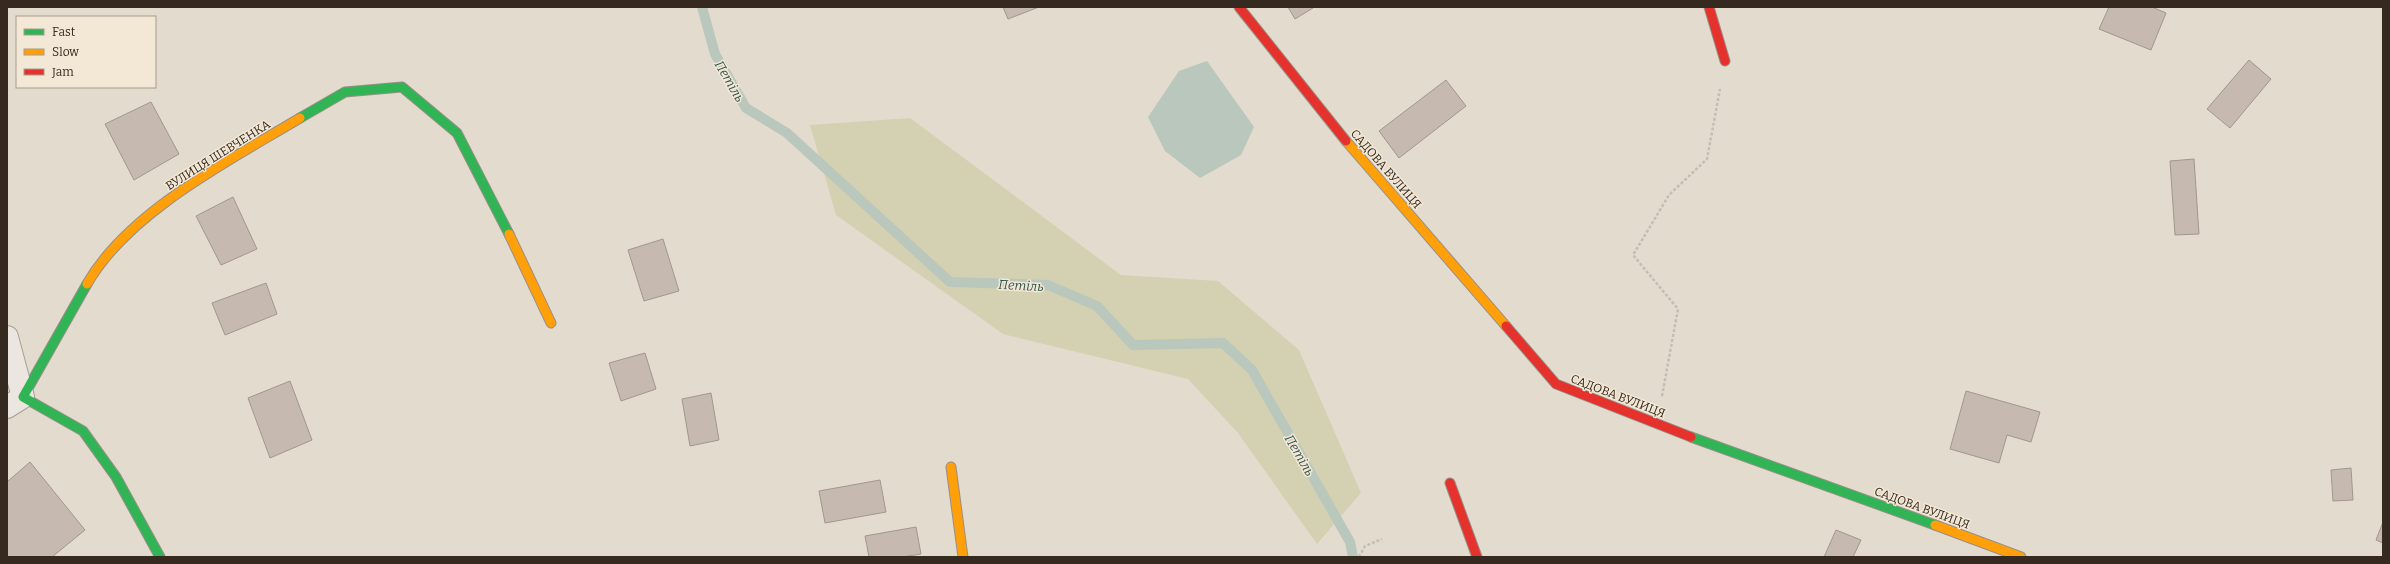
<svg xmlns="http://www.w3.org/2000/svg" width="2390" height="564" font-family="Bitter,serif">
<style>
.green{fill:#d3d1b1}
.water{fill:#b9c7bd}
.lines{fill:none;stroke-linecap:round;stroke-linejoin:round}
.stream{stroke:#b9c7bd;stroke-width:10}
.building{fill:#c6b9af;stroke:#a2978d}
.street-casing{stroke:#a8a097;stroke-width:24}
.fast-casing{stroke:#989086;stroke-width:11}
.slow-casing{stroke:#989086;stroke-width:11}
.jam-casing{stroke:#989086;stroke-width:11}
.path{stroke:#c3bdb6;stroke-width:2.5;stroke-dasharray:3 2;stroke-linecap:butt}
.street{stroke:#ebe6df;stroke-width:22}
.fast{stroke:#30b455;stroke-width:9}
.slow{stroke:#ff9f0a;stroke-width:9}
.jam{stroke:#e5322d;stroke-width:9}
.labels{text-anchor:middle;stroke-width:3;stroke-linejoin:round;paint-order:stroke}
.street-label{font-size:12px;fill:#362920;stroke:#f3e8d5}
.water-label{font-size:13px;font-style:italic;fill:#30544f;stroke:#f3e8d5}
</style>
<rect width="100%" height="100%" fill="#e3dbce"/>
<path class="green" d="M 910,118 L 1121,275 L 1218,281 L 1299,350 L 1361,493 L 1317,544 L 1238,433 L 1188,379 L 1003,334 L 836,215 L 810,125 Z"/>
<path class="water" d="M 1207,61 L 1254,127 L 1241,155 L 1200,178 L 1165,151 L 1148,117 L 1179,71 Z"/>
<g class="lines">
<path class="stream" d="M 702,7 L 715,54 L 746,108 L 787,133 L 950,282 L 1048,285 L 1097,306 L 1133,345 L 1223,343 L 1252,370 L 1350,542 L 1353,557"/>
</g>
<path class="building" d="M 1003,7 L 1039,7 L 1008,19 Z
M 1288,7 L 1313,7 L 1313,8 L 1295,19 Z
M 2109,7 L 2152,7 L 2166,13 L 2151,50 L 2099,29 Z
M 2249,60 L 2271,79 L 2230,128 L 2207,109 Z
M 1446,80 L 1466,106 L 1399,158 L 1379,131 Z
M 151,102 L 179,154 L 134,180 L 105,124 Z
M 2194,159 L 2199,234 L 2175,235 L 2170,161 Z
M 233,197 L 257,249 L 221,265 L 196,216 Z
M 663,239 L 679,291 L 644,301 L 628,250 Z
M 266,283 L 277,314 L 225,335 L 212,303 Z
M 645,353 L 656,389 L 621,401 L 609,363 Z
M 290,381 L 312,440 L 270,458 L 248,398 Z
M 1966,391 L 2040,412 L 2031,442 L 2007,435 L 1999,463 L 1950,449 Z
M 711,393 L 719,440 L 690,446 L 682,399 Z
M 30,462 L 85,530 L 52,557 L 7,557 L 7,482 Z
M 2351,468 L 2353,500 L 2333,501 L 2331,470 Z
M 880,480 L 886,512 L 825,523 L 819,491 Z
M 2383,522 L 2383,543 L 2376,540 Z
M 916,527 L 921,554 L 902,557 L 869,557 L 865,536 Z
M 1836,530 L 1861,540 L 1853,557 L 1824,557 Z"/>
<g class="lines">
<g class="street-casing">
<path id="street" d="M 7,337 L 23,397 L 7,407"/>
</g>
<g class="fast-casing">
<path id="fast" d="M 300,118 L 345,92 L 402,87 L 457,133 L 509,234
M 87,284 L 23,397 L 83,431 L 116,477 L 160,557
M 1691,437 L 1935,525"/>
</g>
<g class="slow-casing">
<path id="slow" d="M 1346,141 L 1506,326
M 509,234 L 551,323
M 87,284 C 128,212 230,160 300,118
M 951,467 L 963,557
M 1935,525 L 2021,557"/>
</g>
<g class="jam-casing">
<path id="jam" d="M 1239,7 L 1346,141
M 1709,7 L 1725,61
M 1506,326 L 1556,384 L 1691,437
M 1450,483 L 1477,557"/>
</g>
<path class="path" d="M 1662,396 L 1678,309 L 1633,255 L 1669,195 L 1707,159 L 1720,89
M 1359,557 L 1365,546 L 1382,539"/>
<use href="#street" class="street"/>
<use href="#fast" class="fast"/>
<use href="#slow" class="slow"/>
<use href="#jam" class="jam"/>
</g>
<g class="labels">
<g class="street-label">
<text transform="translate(218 155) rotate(-32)" y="4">ВУЛИЦЯ ШЕВЧЕНКА</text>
<text transform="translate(1386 169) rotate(49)" y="4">САДОВА ВУЛИЦЯ</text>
<text transform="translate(1618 396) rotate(21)" y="4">САДОВА ВУЛИЦЯ</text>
<text transform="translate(1922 508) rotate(20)" y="4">САДОВА ВУЛИЦЯ</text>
</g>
<g class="water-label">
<text transform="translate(730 81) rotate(60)" y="5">Петіль</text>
<text transform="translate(1021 285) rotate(3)" y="5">Петіль</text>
<text transform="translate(1300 455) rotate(60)" y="5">Петіль</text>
</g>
</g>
<rect width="2390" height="564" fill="none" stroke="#362920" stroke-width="16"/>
<rect x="16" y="16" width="140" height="72" fill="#f3e8d5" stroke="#a79c8d"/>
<rect x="24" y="29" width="20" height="6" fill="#30b455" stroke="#a79c8d"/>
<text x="52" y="36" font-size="12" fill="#362920">Fast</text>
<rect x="24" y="49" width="20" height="6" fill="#ff9f0a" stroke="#a79c8d"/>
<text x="52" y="56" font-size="12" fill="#362920">Slow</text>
<rect x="24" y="69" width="20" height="6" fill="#e5322d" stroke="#a79c8d"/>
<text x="52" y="76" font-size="12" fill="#362920">Jam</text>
</svg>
